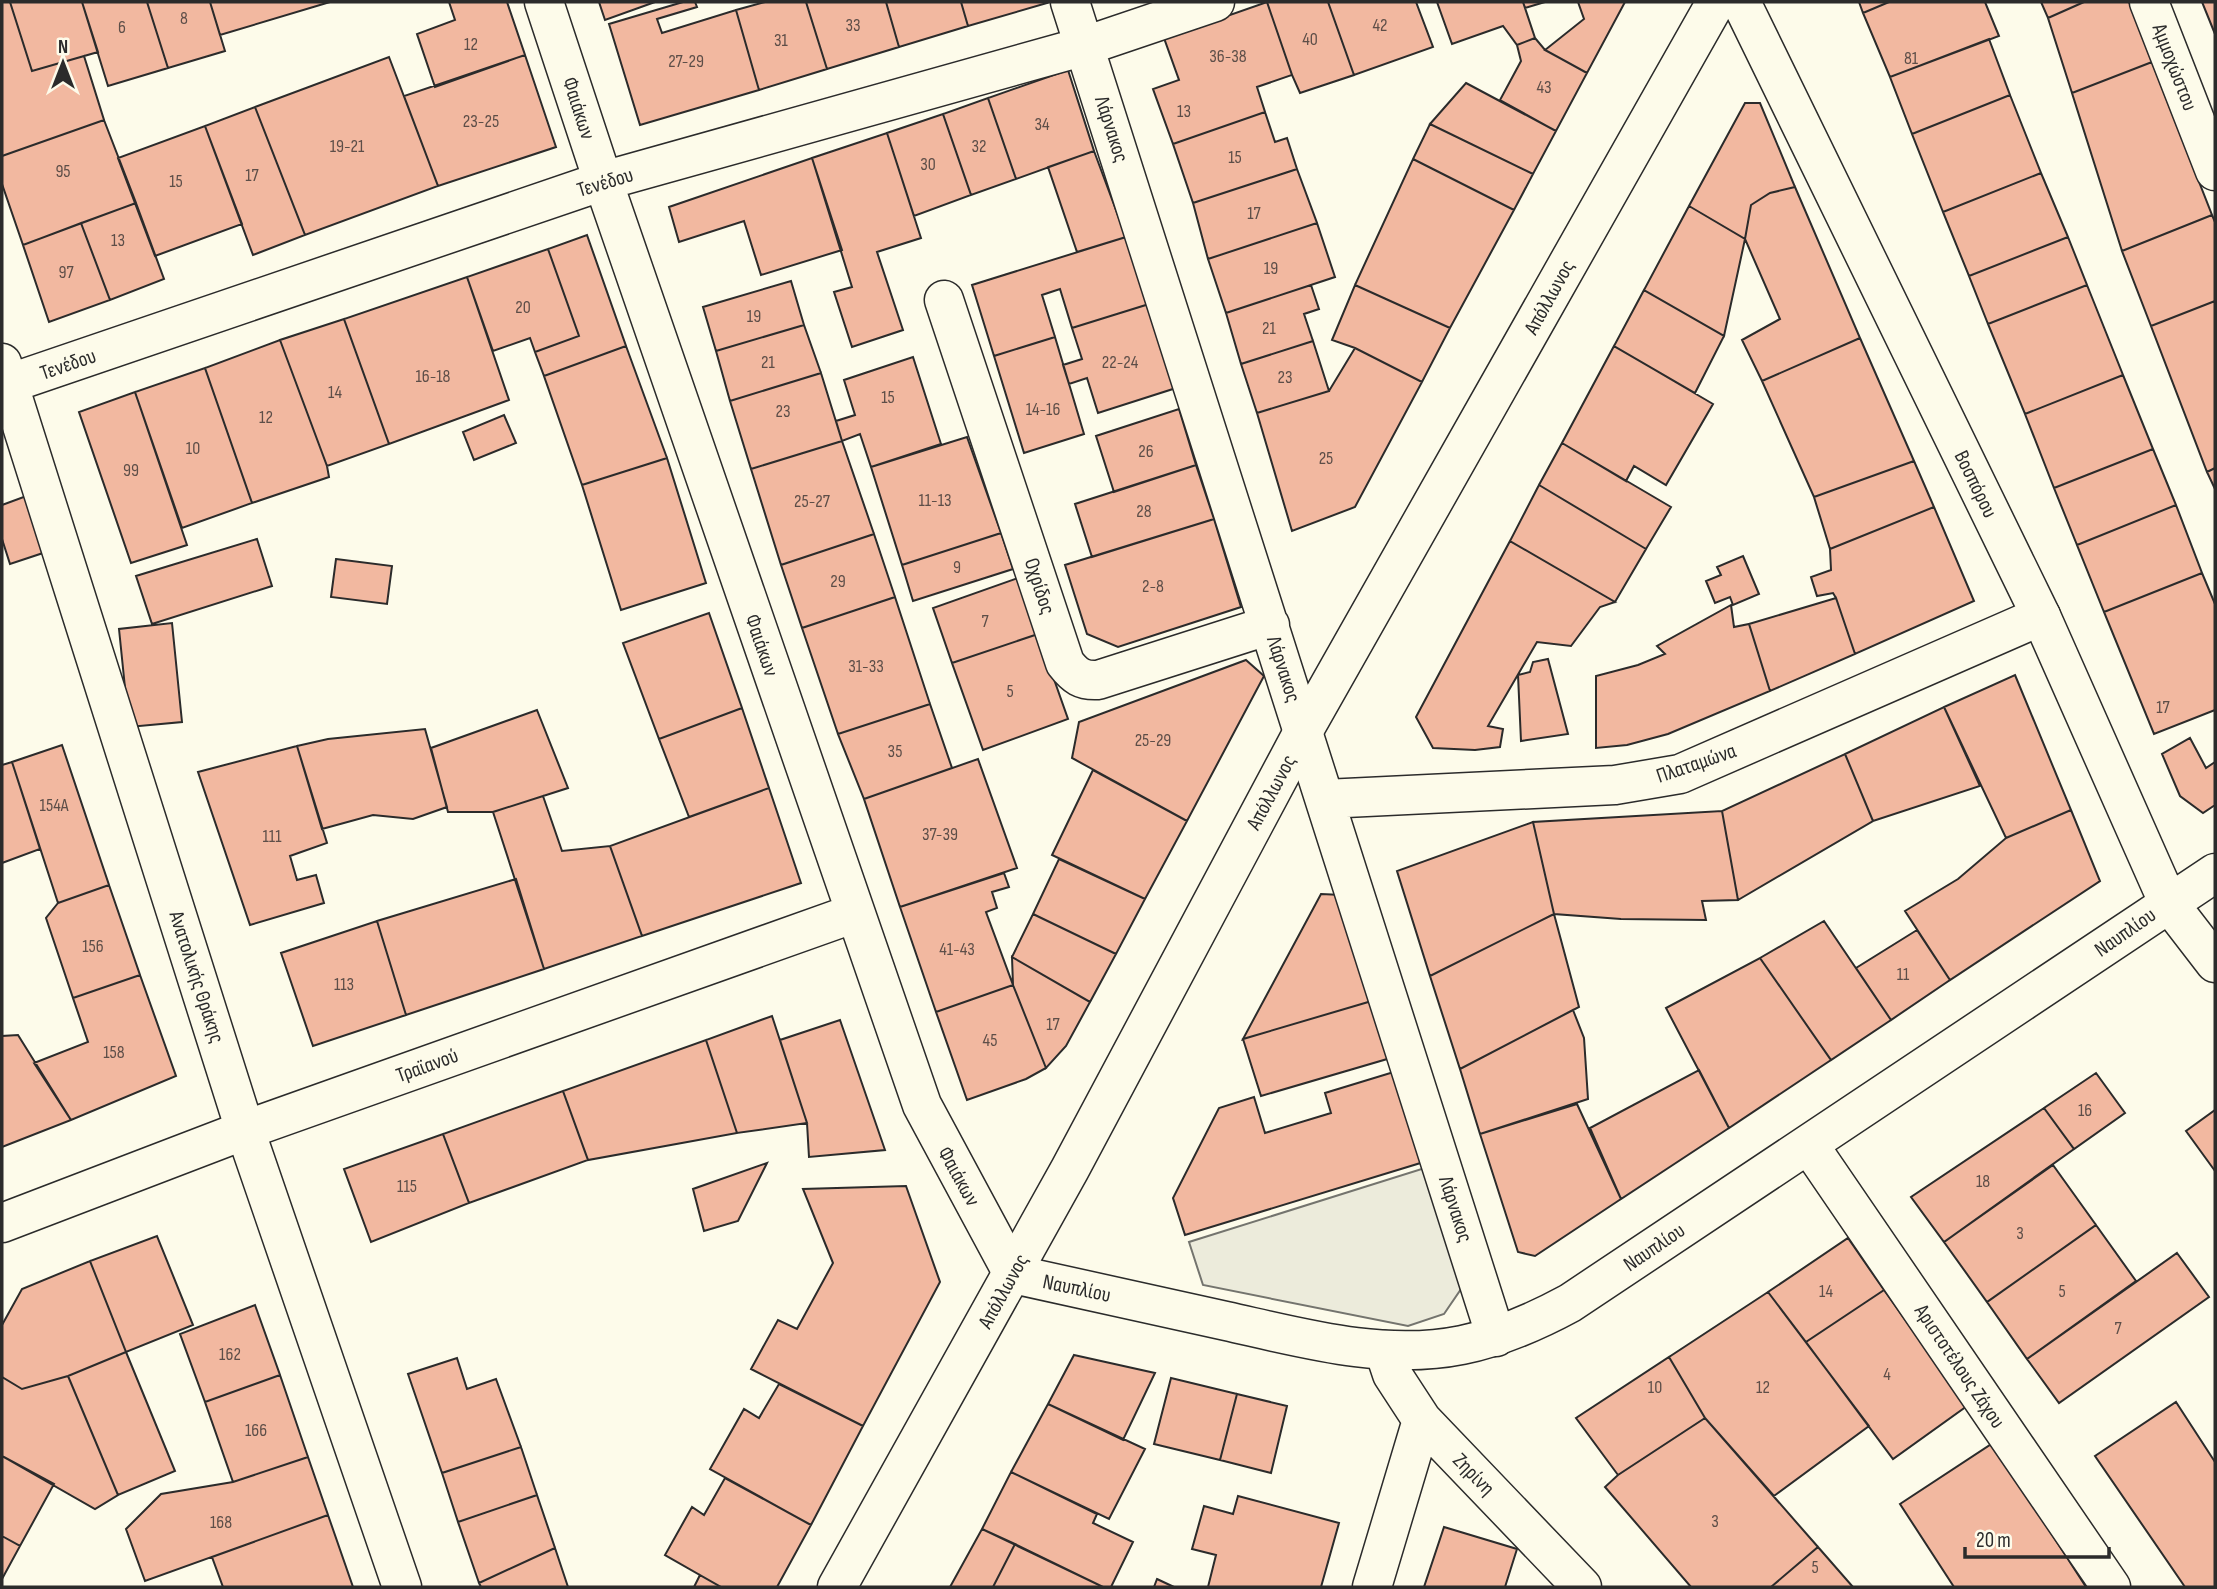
<svg xmlns="http://www.w3.org/2000/svg" width="2217" height="1589" font-family="'Sofia Sans Condensed',sans-serif">
<style>
.green{fill:#ecebdb;stroke:#74746e;stroke-width:2}
.building{fill:#f2b8a0;stroke:#2b2b2b;stroke-width:2}
.lines{fill:none;stroke-linecap:round;stroke-linejoin:round}
.minor-casing{stroke:#2b2b2b;stroke-width:41}
.tertiary-casing{stroke:#2b2b2b;stroke-width:41}
.minor{stroke:#fdfbea;stroke-width:38}
.tertiary{stroke:#fdfbea;stroke-width:38}
.labels{text-anchor:middle;stroke-width:5;stroke-linejoin:round;paint-order:stroke}
.number-label{font-size:18px;fill:#5d4e48}
.street-label{font-size:21px;fill:#2b2b2b;stroke:#fdfbea}
</style>
<rect width="100%" height="100%" fill="#fdfbea"/>
<path class="green" d="M 1428,1167 L 1461,1289 L 1444,1314 L 1408,1326 L 1203,1285 L 1189,1242 Z"/>
<path class="building" d="M 2,2 L 10,2 L 32,71 L 84,56 L 104,120 L 2,156 Z
M 10,2 L 82,2 L 98,52 L 32,71 Z
M 82,2 L 147,2 L 168,68 L 108,86 Z
M 147,2 L 210,2 L 225,51 L 168,68 Z
M 210,2 L 330,2 L 220,35 Z
M 449,2 L 507,2 L 525,55 L 435,87 L 417,34 L 455,20 Z
M 599,2 L 655,2 L 605,20 Z
M 683,2 L 695,2 L 697,7 L 657,19 L 662,33 L 736,10 L 759,90 L 640,125 L 609,24 Z
M 765,2 L 806,2 L 827,69 L 759,90 L 736,10 Z
M 806,2 L 886,2 L 899,47 L 827,69 Z
M 886,2 L 961,2 L 968,26 L 899,47 Z
M 961,2 L 1046,2 L 1047,3 L 968,26 Z
M 1267,2 L 1292,75 L 1257,87 L 1265,112 L 1173,144 L 1153,89 L 1179,80 L 1164,38 Z
M 1267,2 L 1328,2 L 1354,75 L 1300,93 L 1292,75 Z
M 1328,2 L 1416,2 L 1433,47 L 1354,75 Z
M 1437,2 L 1523,2 L 1535,38 L 1517,45 L 1503,26 L 1452,44 Z
M 1523,2 L 1545,2 L 1525,8 Z
M 1578,2 L 1625,2 L 1587,73 L 1545,50 L 1584,19 Z
M 1859,2 L 1889,2 L 1863,13 Z
M 1889,2 L 1985,2 L 1999,36 L 1890,77 L 1863,13 Z
M 2041,2 L 2084,2 L 2048,18 Z
M 2084,2 L 2129,2 L 2152,62 L 2072,93 L 2048,18 Z
M 2202,2 L 2215,2 L 2215,34 Z
M 1535,38 L 1545,50 L 1587,73 L 1556,131 L 1500,100 L 1521,61 L 1517,45 Z
M 1989,39 L 2010,95 L 1912,134 L 1890,77 Z
M 525,55 L 556,147 L 438,186 L 404,96 Z
M 389,57 L 438,186 L 305,235 L 255,107 Z
M 2152,62 L 2212,215 L 2122,251 L 2072,93 Z
M 1068,70 L 1094,151 L 1016,179 L 988,98 Z
M 1466,83 L 1556,131 L 1533,174 L 1430,124 Z
M 2010,95 L 2041,173 L 1943,212 L 1912,134 Z
M 988,98 L 1016,179 L 971,195 L 943,114 Z
M 1745,103 L 1760,103 L 1795,187 L 1770,193 L 1751,205 L 1745,239 L 1689,206 Z
M 255,107 L 305,235 L 253,255 L 205,126 Z
M 1265,112 L 1275,142 L 1287,138 L 1297,169 L 1193,203 L 1173,144 Z
M 943,114 L 971,195 L 914,216 L 887,133 Z
M 104,120 L 136,203 L 23,245 L 2,184 L 2,156 Z
M 1430,124 L 1533,174 L 1514,210 L 1413,159 Z
M 205,126 L 242,224 L 155,256 L 118,158 Z
M 887,133 L 921,238 L 877,252 L 903,330 L 852,347 L 834,292 L 852,287 L 812,158 Z
M 1094,151 L 1126,237 L 1077,252 L 1048,167 Z
M 812,158 L 842,250 L 761,275 L 744,221 L 679,242 L 669,207 Z
M 1413,159 L 1514,210 L 1450,328 L 1355,285 Z
M 1297,169 L 1317,223 L 1208,259 L 1193,203 Z
M 2041,173 L 2068,237 L 1969,276 L 1943,212 Z
M 1795,187 L 1860,338 L 1762,381 L 1742,340 L 1780,319 L 1745,239 L 1751,205 L 1770,193 Z
M 136,203 L 164,279 L 110,300 L 81,223 Z
M 1689,206 L 1745,239 L 1724,336 L 1644,290 Z
M 2212,215 L 2215,222 L 2215,301 L 2151,326 L 2122,251 Z
M 81,223 L 110,300 L 49,322 L 23,245 Z
M 1317,223 L 1335,277 L 1226,313 L 1208,259 Z
M 587,235 L 626,346 L 544,376 L 535,352 L 579,336 L 548,249 Z
M 1126,237 L 1149,304 L 1072,328 L 1060,289 L 1042,295 L 1055,337 L 994,356 L 972,285 Z
M 2068,237 L 2087,285 L 1988,324 L 1969,276 Z
M 548,249 L 579,336 L 535,352 L 530,338 L 493,351 L 467,277 Z
M 467,277 L 509,400 L 389,444 L 344,319 Z
M 791,281 L 804,325 L 716,351 L 703,307 Z
M 1311,285 L 1319,309 L 1304,314 L 1313,341 L 1241,364 L 1226,313 Z
M 1355,285 L 1450,328 L 1422,382 L 1355,348 L 1332,340 Z
M 2087,285 L 2123,375 L 2025,414 L 1988,324 Z
M 1644,290 L 1724,336 L 1695,393 L 1614,346 Z
M 2215,301 L 2215,468 L 2207,472 L 2151,326 Z
M 1149,304 L 1176,388 L 1098,413 L 1087,378 L 1069,384 L 1063,365 L 1082,359 L 1072,328 Z
M 344,319 L 389,444 L 327,466 L 280,340 Z
M 804,325 L 821,373 L 730,401 L 716,351 Z
M 1055,337 L 1084,434 L 1024,453 L 994,356 Z
M 1860,338 L 1914,461 L 1814,497 L 1762,381 Z
M 280,340 L 327,466 L 329,477 L 252,503 L 205,368 Z
M 1313,341 L 1329,391 L 1257,413 L 1241,364 Z
M 626,346 L 667,458 L 582,485 L 544,376 Z
M 1614,346 L 1713,404 L 1666,485 L 1634,466 L 1626,481 L 1562,443 Z
M 1355,348 L 1422,382 L 1355,507 L 1292,531 L 1257,413 L 1329,391 Z
M 913,357 L 941,444 L 871,467 L 860,434 L 842,441 L 836,421 L 855,415 L 844,380 Z
M 205,368 L 252,503 L 182,528 L 135,392 Z
M 821,373 L 842,441 L 751,469 L 730,401 Z
M 2123,375 L 2153,449 L 2054,488 L 2025,414 Z
M 135,392 L 187,545 L 131,563 L 79,412 Z
M 1179,409 L 1196,465 L 1114,492 L 1096,436 Z
M 504,415 L 516,443 L 474,460 L 463,432 Z
M 967,437 L 1001,533 L 902,565 L 871,467 Z
M 842,441 L 874,534 L 781,565 L 751,469 Z
M 1562,443 L 1671,507 L 1646,549 L 1539,485 Z
M 2153,449 L 2176,505 L 2077,545 L 2054,488 Z
M 667,458 L 706,583 L 621,610 L 582,485 Z
M 1914,461 L 1934,507 L 1830,549 L 1814,497 Z
M 1196,465 L 1214,519 L 1092,557 L 1075,504 Z
M 2215,468 L 2215,489 L 2207,472 Z
M 1539,485 L 1646,549 L 1615,602 L 1510,541 Z
M 29,495 L 49,551 L 10,564 L 2,539 L 2,505 Z
M 2176,505 L 2202,573 L 2104,612 L 2077,545 Z
M 1934,507 L 1974,601 L 1855,654 L 1836,598 L 1833,593 L 1817,596 L 1811,577 L 1831,570 L 1830,549 Z
M 1214,519 L 1241,607 L 1118,647 L 1087,634 L 1065,565 Z
M 1001,533 L 1013,569 L 913,601 L 902,565 Z
M 874,534 L 895,597 L 802,628 L 781,565 Z
M 257,539 L 272,586 L 152,624 L 136,576 Z
M 1510,541 L 1615,602 L 1600,607 L 1571,646 L 1537,642 L 1488,726 L 1503,729 L 1500,747 L 1475,750 L 1433,748 L 1416,717 Z
M 1743,556 L 1759,594 L 1733,605 L 1730,597 L 1715,603 L 1706,581 L 1721,575 L 1717,567 Z
M 336,559 L 392,566 L 387,604 L 331,597 Z
M 2202,573 L 2215,604 L 2215,710 L 2154,734 L 2104,612 Z
M 1018,578 L 1038,634 L 952,663 L 933,608 Z
M 895,597 L 930,704 L 838,734 L 802,628 Z
M 1836,598 L 1855,654 L 1770,691 L 1749,624 Z
M 1731,605 L 1734,627 L 1749,624 L 1770,691 L 1668,734 L 1627,745 L 1596,748 L 1596,676 L 1638,665 L 1665,654 L 1657,646 Z
M 709,613 L 742,708 L 659,739 L 623,643 Z
M 172,623 L 182,722 L 129,727 L 119,629 Z
M 1038,634 L 1068,719 L 983,750 L 952,663 Z
M 1548,659 L 1568,734 L 1521,741 L 1518,675 L 1530,672 L 1533,662 Z
M 1246,660 L 1264,676 L 1187,821 L 1072,758 L 1079,722 Z
M 2015,675 L 2071,810 L 2006,838 L 1944,707 Z
M 930,704 L 952,768 L 864,799 L 838,734 Z
M 1944,707 L 1980,786 L 1873,821 L 1845,754 Z
M 742,708 L 769,788 L 689,817 L 659,739 Z
M 537,710 L 568,788 L 493,812 L 448,812 L 431,748 Z
M 425,729 L 447,807 L 413,819 L 373,815 L 322,829 L 297,746 L 328,739 Z
M 2190,738 L 2206,768 L 2215,762 L 2215,805 L 2203,813 L 2180,796 L 2162,754 Z
M 62,745 L 109,885 L 58,903 L 12,762 Z
M 297,746 L 327,843 L 290,856 L 297,880 L 316,875 L 324,903 L 250,925 L 198,772 Z
M 1845,754 L 1873,821 L 1738,900 L 1722,811 Z
M 978,759 L 1017,868 L 900,907 L 864,799 Z
M 12,762 L 40,849 L 2,863 L 2,765 Z
M 1093,770 L 1187,821 L 1145,899 L 1052,855 Z
M 769,788 L 801,883 L 642,936 L 610,846 Z
M 543,796 L 562,851 L 610,846 L 642,936 L 544,969 L 493,812 Z
M 2071,810 L 2100,881 L 1950,980 L 1905,911 L 1958,879 L 2006,838 Z
M 1722,811 L 1738,900 L 1702,901 L 1706,920 L 1621,919 L 1554,914 L 1533,822 Z
M 1533,822 L 1554,914 L 1430,976 L 1397,871 Z
M 1059,859 L 1145,899 L 1116,954 L 1033,914 Z
M 1004,873 L 1009,887 L 992,892 L 997,908 L 986,912 L 1013,985 L 936,1012 L 900,907 Z
M 516,879 L 544,969 L 406,1015 L 377,921 Z
M 109,885 L 140,975 L 73,998 L 46,918 L 58,903 Z
M 1321,894 L 1342,895 L 1375,1000 L 1243,1039 Z
M 1033,914 L 1116,954 L 1090,1002 L 1012,957 Z
M 1554,914 L 1579,1007 L 1460,1069 L 1430,976 Z
M 377,921 L 406,1015 L 313,1046 L 281,953 Z
M 1824,921 L 1891,1020 L 1831,1060 L 1760,958 Z
M 1917,930 L 1950,980 L 1891,1020 L 1856,968 Z
M 1012,957 L 1090,1002 L 1066,1046 L 1046,1068 L 1013,985 Z
M 1760,958 L 1831,1060 L 1729,1128 L 1666,1008 Z
M 140,975 L 176,1076 L 71,1120 L 34,1063 L 88,1042 L 73,998 Z
M 1013,985 L 1046,1068 L 1026,1079 L 967,1100 L 936,1012 Z
M 1375,1000 L 1394,1057 L 1261,1096 L 1243,1039 Z
M 1573,1010 L 1584,1038 L 1588,1099 L 1480,1134 L 1460,1069 Z
M 772,1016 L 807,1123 L 737,1133 L 706,1040 Z
M 840,1020 L 885,1150 L 809,1157 L 807,1123 L 780,1040 Z
M 18,1035 L 71,1120 L 2,1147 L 2,1036 Z
M 706,1040 L 737,1133 L 588,1160 L 563,1091 Z
M 1699,1070 L 1729,1128 L 1621,1199 L 1590,1128 Z
M 1397,1071 L 1427,1161 L 1185,1235 L 1173,1198 L 1219,1108 L 1254,1097 L 1265,1133 L 1331,1113 L 1325,1093 Z
M 2096,1073 L 2125,1113 L 2074,1149 L 2044,1108 Z
M 563,1091 L 588,1160 L 469,1203 L 443,1134 Z
M 1577,1104 L 1621,1199 L 1535,1256 L 1518,1252 L 1480,1134 Z
M 2044,1108 L 2074,1149 L 1944,1242 L 1911,1197 Z
M 2215,1110 L 2215,1171 L 2186,1131 Z
M 443,1134 L 469,1203 L 371,1242 L 344,1169 Z
M 767,1163 L 738,1221 L 704,1231 L 693,1189 Z
M 2053,1165 L 2096,1225 L 1987,1302 L 1944,1242 Z
M 906,1186 L 940,1282 L 863,1426 L 751,1369 L 778,1320 L 797,1329 L 833,1263 L 803,1189 Z
M 2096,1225 L 2136,1281 L 2027,1359 L 1987,1302 Z
M 157,1236 L 193,1325 L 126,1352 L 90,1261 Z
M 1848,1238 L 1884,1290 L 1806,1342 L 1768,1292 Z
M 2177,1253 L 2209,1297 L 2059,1403 L 2027,1359 Z
M 90,1261 L 126,1352 L 68,1376 L 22,1389 L 2,1377 L 2,1325 L 22,1289 Z
M 1884,1290 L 1967,1406 L 1893,1459 L 1806,1342 Z
M 1768,1292 L 1869,1426 L 1774,1496 L 1705,1418 L 1669,1357 Z
M 255,1305 L 280,1375 L 205,1402 L 180,1334 Z
M 126,1352 L 175,1471 L 118,1495 L 68,1376 Z
M 1074,1355 L 1155,1373 L 1123,1440 L 1048,1404 Z
M 1669,1357 L 1705,1418 L 1618,1475 L 1576,1418 Z
M 457,1358 L 467,1389 L 496,1379 L 521,1447 L 442,1473 L 408,1374 Z
M 280,1375 L 308,1457 L 233,1482 L 205,1402 Z
M 68,1376 L 118,1495 L 95,1509 L 2,1456 L 2,1377 L 22,1389 Z
M 1171,1378 L 1237,1394 L 1220,1460 L 1154,1444 Z
M 779,1384 L 863,1426 L 811,1525 L 710,1469 L 744,1409 L 759,1418 Z
M 1237,1394 L 1287,1406 L 1271,1473 L 1220,1460 Z
M 2176,1402 L 2215,1462 L 2215,1587 L 2185,1587 L 2095,1456 Z
M 1048,1404 L 1145,1449 L 1109,1519 L 1011,1472 Z
M 1705,1418 L 1818,1547 L 1771,1587 L 1691,1587 L 1605,1487 L 1618,1475 Z
M 1993,1443 L 2086,1587 L 1954,1587 L 1900,1504 Z
M 521,1447 L 537,1495 L 458,1522 L 442,1473 Z
M 2,1456 L 54,1484 L 20,1546 L 2,1536 Z
M 308,1457 L 328,1515 L 145,1581 L 126,1529 L 161,1494 L 233,1482 Z
M 1011,1472 L 1097,1514 L 1093,1523 L 1133,1542 L 1111,1587 L 1103,1587 L 982,1529 Z
M 725,1478 L 811,1525 L 777,1587 L 721,1587 L 665,1555 L 692,1507 L 704,1515 Z
M 537,1495 L 555,1548 L 479,1583 L 458,1522 Z
M 1238,1496 L 1339,1523 L 1321,1587 L 1208,1587 L 1216,1555 L 1192,1549 L 1204,1506 L 1233,1514 Z
M 328,1515 L 353,1587 L 223,1587 L 212,1557 Z
M 1444,1527 L 1517,1549 L 1505,1587 L 1424,1587 Z
M 982,1529 L 1015,1544 L 993,1587 L 950,1587 Z
M 2,1536 L 20,1546 L 2,1579 Z
M 1015,1544 L 1103,1587 L 993,1587 Z
M 1818,1547 L 1853,1587 L 1771,1587 Z
M 555,1548 L 568,1587 L 481,1587 L 479,1583 Z
M 700,1575 L 721,1587 L 694,1587 Z
M 1157,1579 L 1174,1587 L 1154,1587 Z"/>
<g class="lines">
<g class="minor-casing">
<path id="minor" d="M 544,2 L 603,181 L 922,1105 L 1013,1274
M 1070,2 L 1496,1337
M 2149,2 L 2215,171
M 944,300 L 1065,663 C 1075,676 1082,681 1098,680 L 1270,625
M 2,386 L 603,181 L 1085,46 L 1215,2
M 1325,799 L 1615,785 L 1680,774 L 2041,616
M 1809,1145 L 2111,1587
M 2,1223 L 245,1130 L 855,913
M 1384,1350 L 1392,1374 L 1422,1420 L 1582,1587
M 1372,1587 L 1422,1420"/>
</g>
<g class="tertiary-casing">
<path id="tertiary" d="M 1741,2 L 2041,616 L 2168,902 L 2215,963
M 2,363 L 245,1130 L 402,1587
M 1013,1274 C 1084,1290 1155,1305 1226,1321 C 1302,1338 1383,1361 1462,1345 C 1501,1337 1535,1322 1570,1303 L 2215,873
M 837,1587 L 1070,1169 L 1304,730 L 1716,2"/>
</g>
<use href="#minor" class="minor"/>
<use href="#tertiary" class="tertiary"/>
</g>
<g class="labels">
<g class="number-label">
<text x="184" y="24">8</text>
<text x="853" y="31">33</text>
<text x="1380" y="31">42</text>
<text x="122" y="33">6</text>
<text x="1310" y="45">40</text>
<text x="781" y="46">31</text>
<text x="471" y="50">12</text>
<text x="1228" y="62">36-38</text>
<text x="1911" y="64">81</text>
<text x="686" y="67">27-29</text>
<text x="1544" y="93">43</text>
<text x="1184" y="117">13</text>
<text x="481" y="127">23-25</text>
<text x="1042" y="130">34</text>
<text x="347" y="152">19-21</text>
<text x="979" y="152">32</text>
<text x="1235" y="163">15</text>
<text x="928" y="170">30</text>
<text x="63" y="177">95</text>
<text x="252" y="181">17</text>
<text x="176" y="187">15</text>
<text x="1254" y="219">17</text>
<text x="118" y="246">13</text>
<text x="1271" y="274">19</text>
<text x="66" y="278">97</text>
<text x="523" y="313">20</text>
<text x="754" y="322">19</text>
<text x="1269" y="334">21</text>
<text x="768" y="368">21</text>
<text x="1120" y="368">22-24</text>
<text x="433" y="382">16-18</text>
<text x="1285" y="383">23</text>
<text x="335" y="398">14</text>
<text x="888" y="403">15</text>
<text x="1043" y="415">14-16</text>
<text x="783" y="417">23</text>
<text x="266" y="423">12</text>
<text x="193" y="454">10</text>
<text x="1146" y="457">26</text>
<text x="1326" y="464">25</text>
<text x="131" y="476">99</text>
<text x="935" y="506">11-13</text>
<text x="812" y="507">25-27</text>
<text x="1144" y="517">28</text>
<text x="957" y="573">9</text>
<text x="838" y="587">29</text>
<text x="1153" y="592">2-8</text>
<text x="985" y="627">7</text>
<text x="866" y="672">31-33</text>
<text x="1010" y="697">5</text>
<text x="2163" y="713">17</text>
<text x="1153" y="746">25-29</text>
<text x="895" y="757">35</text>
<text x="54" y="811">154Α</text>
<text x="940" y="840">37-39</text>
<text x="272" y="842">111</text>
<text x="93" y="952">156</text>
<text x="957" y="955">41-43</text>
<text x="1903" y="980">11</text>
<text x="344" y="990">113</text>
<text x="1053" y="1030">17</text>
<text x="990" y="1046">45</text>
<text x="114" y="1058">158</text>
<text x="2085" y="1116">16</text>
<text x="1983" y="1187">18</text>
<text x="407" y="1192">115</text>
<text x="2020" y="1239">3</text>
<text x="1826" y="1297">14</text>
<text x="2062" y="1297">5</text>
<text x="2118" y="1334">7</text>
<text x="230" y="1360">162</text>
<text x="1887" y="1380">4</text>
<text x="1655" y="1393">10</text>
<text x="1763" y="1393">12</text>
<text x="256" y="1436">166</text>
<text x="1715" y="1527">3</text>
<text x="221" y="1528">168</text>
<text x="1815" y="1573">5</text>
</g>
<g class="street-label">
<text transform="translate(2175 67) rotate(69)" y="7">Αμμοχώστου</text>
<text transform="translate(579 108) rotate(72)" y="7">Φαιάκων</text>
<text transform="translate(1112 129) rotate(72)" y="7">Λάρνακος</text>
<text transform="translate(605 182) rotate(-17)" y="7">Τενέδου</text>
<text transform="translate(1549 297) rotate(-61)" y="7">Απόλλωνος</text>
<text transform="translate(68 364) rotate(-19)" y="7">Τενέδου</text>
<text transform="translate(1976 484) rotate(64)" y="7">Βοσπόρου</text>
<text transform="translate(1040 586) rotate(72)" y="7">Οχρίδος</text>
<text transform="translate(762 645) rotate(71)" y="7">Φαιάκων</text>
<text transform="translate(1284 669) rotate(72)" y="7">Λάρνακος</text>
<text transform="translate(1696 763) rotate(-19)" y="7">Πλαταμώνα</text>
<text transform="translate(1271 792) rotate(-62)" y="7">Απόλλωνος</text>
<text transform="translate(2125 932) rotate(-35)" y="7">Ναυπλίου</text>
<text transform="translate(197 977) rotate(72)" y="7">Ανατολικής Θράκης</text>
<text transform="translate(427 1065) rotate(-20)" y="7">Τραϊανού</text>
<text transform="translate(959 1176) rotate(61)" y="7">Φαιάκων</text>
<text transform="translate(1456 1209) rotate(72)" y="7">Λάρνακος</text>
<text transform="translate(1654 1247) rotate(-34)" y="7">Ναυπλίου</text>
<text transform="translate(1077 1288) rotate(12)" y="7">Ναυπλίου</text>
<text transform="translate(1003 1291) rotate(-61)" y="7">Απόλλωνος</text>
<text transform="translate(1960 1366) rotate(56)" y="7">Αριστοτέλους Ζάχου</text>
<text transform="translate(1474 1474) rotate(46)" y="7">Ζηρίνη</text>
</g>
</g>
<rect width="2217" height="1589" fill="none" stroke="#2b2b2b" stroke-width="7"/>
<g transform="translate(63 63)" stroke="#fdfbea" stroke-width="5" paint-order="stroke">
<path d="M0-5L12 26L0 18L-12 26Z" fill="#2b2b2b"/>
<text y="-10" font-size="19" font-weight="bold" text-anchor="middle" fill="#2b2b2b">N</text>
</g>
<path d="M1965 1547v10h144v-10" fill="none" stroke="#2b2b2b" stroke-width="3.5"/>
<text x="1976" y="1547" font-size="21" fill="#2b2b2b" stroke="#fdfbea" stroke-width="5" paint-order="stroke">20 m</text>
</svg>
